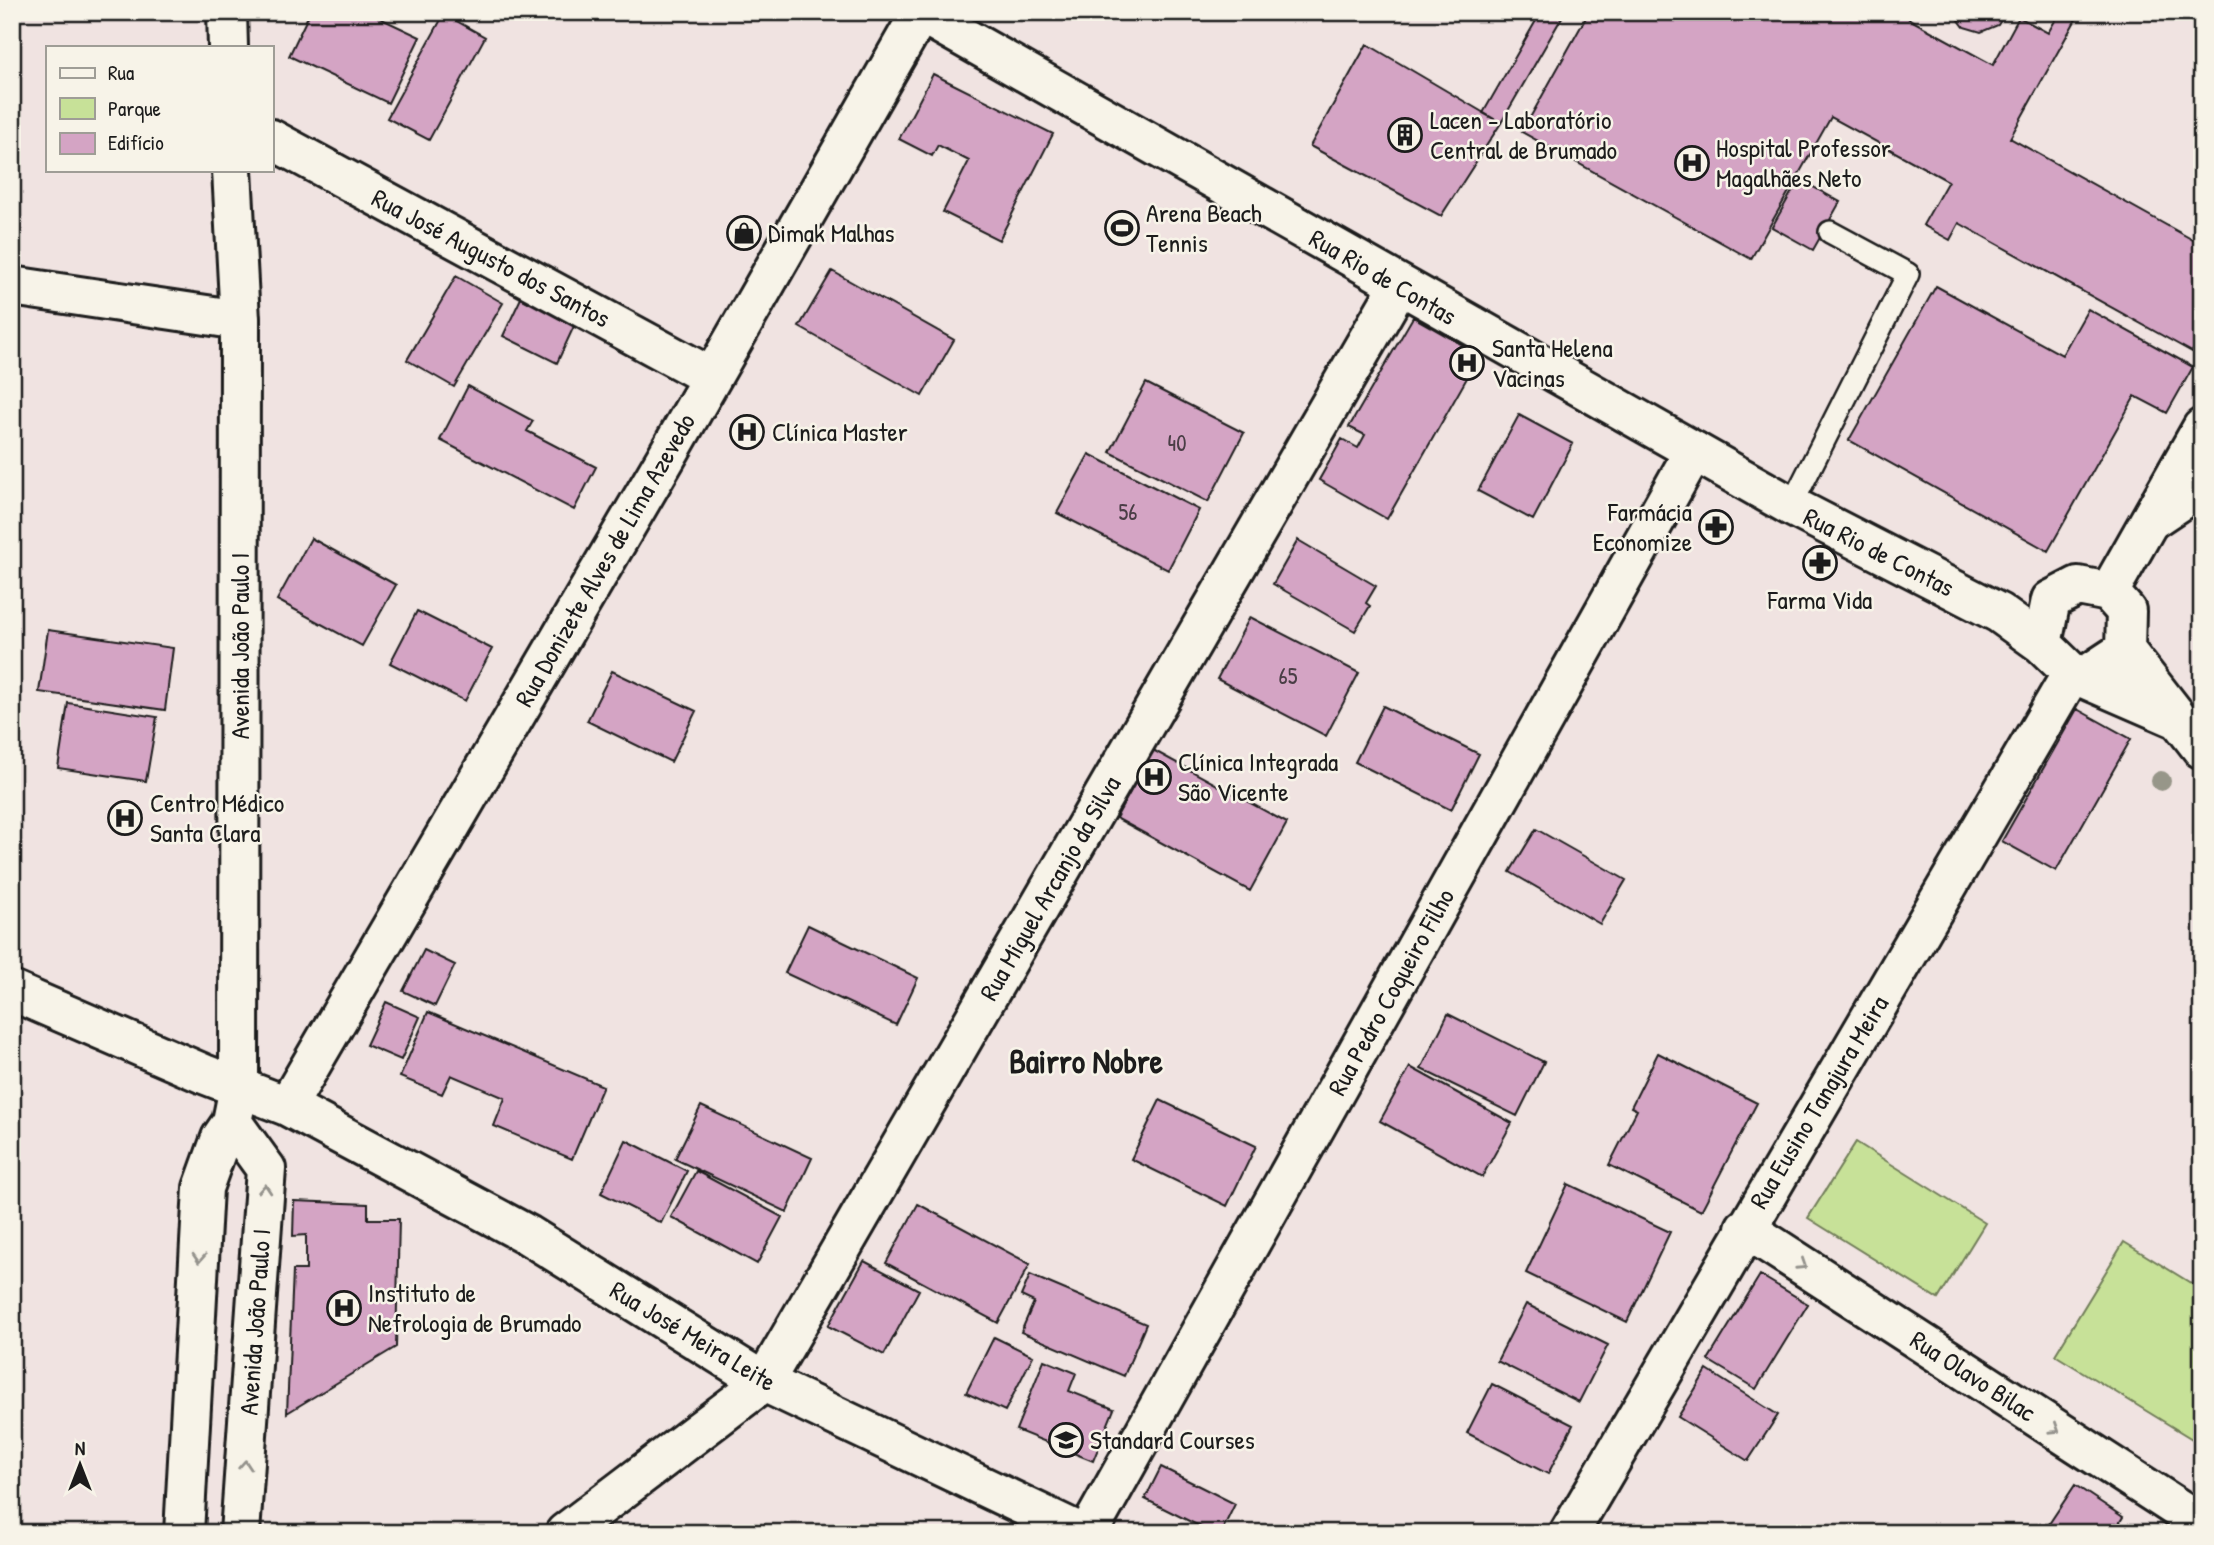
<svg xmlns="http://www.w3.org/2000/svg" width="2214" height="1545" font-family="'Patrick Hand',sans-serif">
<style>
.green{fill:#c7e198;stroke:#727e5a;stroke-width:2}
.building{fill:#d4a4c4;stroke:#1c1c1c;stroke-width:2}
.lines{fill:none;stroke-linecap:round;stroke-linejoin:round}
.service-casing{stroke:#1c1c1c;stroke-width:26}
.minor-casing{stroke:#1c1c1c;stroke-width:44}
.tertiary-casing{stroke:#1c1c1c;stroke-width:44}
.secondary-casing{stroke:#1c1c1c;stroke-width:44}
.service{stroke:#f7f3e8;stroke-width:21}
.minor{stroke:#f7f3e8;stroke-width:38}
.tertiary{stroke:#f7f3e8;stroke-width:38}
.secondary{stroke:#f7f3e8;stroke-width:38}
.tree{fill:#979689}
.oneway{stroke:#94928c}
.labels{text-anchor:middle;stroke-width:5;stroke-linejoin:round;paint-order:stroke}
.number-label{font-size:23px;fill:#4a3e46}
.poi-label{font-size:26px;fill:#1c1c1c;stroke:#f7f3e8;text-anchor:start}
.street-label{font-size:26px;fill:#1c1c1c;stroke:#f7f3e8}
.district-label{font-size:33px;font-weight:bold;fill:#1c1c1c;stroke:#f7f3e8}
</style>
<rect width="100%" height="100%" fill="#f0e3e1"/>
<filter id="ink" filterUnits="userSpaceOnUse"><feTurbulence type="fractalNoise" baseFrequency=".0143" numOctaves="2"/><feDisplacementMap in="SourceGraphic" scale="14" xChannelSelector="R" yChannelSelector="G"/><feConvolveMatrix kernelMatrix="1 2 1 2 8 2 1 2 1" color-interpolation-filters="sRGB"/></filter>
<g filter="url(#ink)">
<path class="green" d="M 1856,1142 L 1985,1223 L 1938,1299 L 1808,1218 Z
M 2124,1242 L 2202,1290 L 2202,1445 L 2055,1355 Z"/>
<path class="building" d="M 310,12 L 367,12 L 420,37 L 388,103 L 289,56 Z
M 1541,12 L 1565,12 L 1501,123 L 1483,113 Z
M 1589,12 L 1913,12 L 1909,19 L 1993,65 L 2019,17 L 2048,33 L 2060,12 L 2080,12 L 2010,138 L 2202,245 L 2202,335 L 2192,352 L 1959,223 L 1950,240 L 1923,225 L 1948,181 L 1831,117 L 1751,259 L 1522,132 Z
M 1953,12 L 2006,12 L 1998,25 L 1981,32 L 1964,27 Z
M 444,14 L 485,37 L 429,140 L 387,118 Z
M 1367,44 L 1501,123 L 1441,216 L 1310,146 Z
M 933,74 L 1053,134 L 999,240 L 943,212 L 969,161 L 938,145 L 932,156 L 899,139 Z
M 1799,179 L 1840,202 L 1813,250 L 1772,227 Z
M 832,271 L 954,340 L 922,396 L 799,327 Z
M 456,276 L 503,303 L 454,387 L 407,360 Z
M 1936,286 L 2062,355 L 2088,309 L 2193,367 L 2167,413 L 2135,396 L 2048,551 L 1849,440 Z
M 521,298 L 575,324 L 557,363 L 503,336 Z
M 1413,317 L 1480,355 L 1387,519 L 1319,480 L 1342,439 L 1358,448 L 1365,435 L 1349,427 Z
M 1146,383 L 1244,433 L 1208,502 L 1110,452 Z
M 468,386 L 533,421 L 527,431 L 596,467 L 574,510 L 440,440 Z
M 1519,415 L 1573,444 L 1533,520 L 1478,491 Z
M 1089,454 L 1199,510 L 1168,570 L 1057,513 Z
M 311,538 L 396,585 L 362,646 L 277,600 Z
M 1298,540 L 1376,586 L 1366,603 L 1370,606 L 1355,631 L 1273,584 Z
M 417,611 L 492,649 L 465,701 L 390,663 Z
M 1250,617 L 1359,673 L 1326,736 L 1217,679 Z
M 48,630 L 173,648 L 165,710 L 39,692 Z
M 612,671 L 696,711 L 671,762 L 587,721 Z
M 68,703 L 157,717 L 146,781 L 58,768 Z
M 1383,706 L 1479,754 L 1451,810 L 1355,762 Z
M 2077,709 L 2131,739 L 2056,871 L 2002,841 Z
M 1153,750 L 1287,823 L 1250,891 L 1116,818 Z
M 1536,829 L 1626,880 L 1600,924 L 1510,872 Z
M 808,925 L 918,978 L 896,1025 L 785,973 Z
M 424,950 L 455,965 L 435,1006 L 403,991 Z
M 386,1002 L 420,1017 L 401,1060 L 366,1045 Z
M 428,1012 L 603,1086 L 572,1159 L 494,1126 L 505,1098 L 451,1075 L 442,1094 L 400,1077 Z
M 1448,1014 L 1544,1062 L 1517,1116 L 1421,1069 Z
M 1658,1053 L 1757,1103 L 1701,1211 L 1609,1165 L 1637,1110 L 1631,1107 Z
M 1410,1067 L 1512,1123 L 1482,1177 L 1380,1121 Z
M 1160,1100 L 1256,1146 L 1227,1206 L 1131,1159 Z
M 701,1106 L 812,1158 L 787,1212 L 675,1159 Z
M 626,1140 L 687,1171 L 661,1223 L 601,1193 Z
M 696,1171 L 782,1217 L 757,1264 L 671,1217 Z
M 1568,1184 L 1670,1232 L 1627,1322 L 1526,1273 Z
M 294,1201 L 368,1204 L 368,1219 L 399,1219 L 396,1347 L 287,1413 L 293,1270 L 306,1270 L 306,1235 L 293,1236 Z
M 918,1204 L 1030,1264 L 998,1323 L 886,1263 Z
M 864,1261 L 919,1290 L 884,1355 L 828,1326 Z
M 1030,1275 L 1146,1324 L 1124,1376 L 1021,1332 L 1034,1302 L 1021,1296 Z
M 1760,1275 L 1808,1304 L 1756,1389 L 1708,1360 Z
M 1526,1304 L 1608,1345 L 1579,1402 L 1497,1361 Z
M 994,1337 L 1033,1356 L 1005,1411 L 966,1393 Z
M 1044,1360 L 1076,1373 L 1069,1391 L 1114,1409 L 1093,1461 L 1016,1430 Z
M 1707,1370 L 1778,1415 L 1748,1461 L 1678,1417 Z
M 1492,1384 L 1573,1425 L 1548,1474 L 1467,1433 Z
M 1161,1467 L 1235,1504 L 1221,1533 L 1213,1533 L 1145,1499 Z
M 2075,1485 L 2123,1517 L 2113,1533 L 2043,1533 Z"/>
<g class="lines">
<g class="service-casing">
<path id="service" d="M 1791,506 L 1908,274 L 1830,232"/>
</g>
<g class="minor-casing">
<path id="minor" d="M 271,139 L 711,377
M 12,286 L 240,320
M 2151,520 L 2202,486
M 12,991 L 204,1074 L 287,1106 L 528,1235 L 764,1382 L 1081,1533
M 287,1106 L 667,456 L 921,12
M 1745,1228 L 2202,1524
M 565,1533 L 764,1382 L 1399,286
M 1088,1533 L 1694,451
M 1569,1533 L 2072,673"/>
</g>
<g class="tertiary-casing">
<path id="tertiary" d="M 919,12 L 1791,506 L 1999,613 L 2042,644
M 2078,586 L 2109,592 L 2126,611 L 2125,650 L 2087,675 L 2072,673 L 2042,644 L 2051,600 Z
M 2109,592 L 2202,428
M 2125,650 L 2202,749
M 2072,673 L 2178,719"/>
</g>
<g class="secondary-casing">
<path id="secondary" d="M 227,12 L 228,47
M 232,1122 L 266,1169 L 240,1533
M 184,1533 L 203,1188 L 221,1138 L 232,1122 L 239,1087 L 240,320 L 232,170"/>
</g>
<use href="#service" class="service"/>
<use href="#minor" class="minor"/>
<use href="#tertiary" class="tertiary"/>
<use href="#secondary" class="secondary"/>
</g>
<circle class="tree" cx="2161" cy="781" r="10"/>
<defs><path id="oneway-chevron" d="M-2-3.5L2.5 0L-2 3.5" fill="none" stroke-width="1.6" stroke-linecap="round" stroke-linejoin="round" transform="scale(1.75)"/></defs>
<g class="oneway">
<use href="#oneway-chevron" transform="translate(265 1189) rotate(-86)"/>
<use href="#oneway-chevron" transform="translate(199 1258) rotate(93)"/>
<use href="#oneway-chevron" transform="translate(1802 1265) rotate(33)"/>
<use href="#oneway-chevron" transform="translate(2055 1429) rotate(33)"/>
<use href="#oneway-chevron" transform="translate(245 1465) rotate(-86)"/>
</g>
</g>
<defs>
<g id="building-ring" transform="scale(1.75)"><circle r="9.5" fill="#f7f3e8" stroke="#1c1c1c" stroke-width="1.5"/><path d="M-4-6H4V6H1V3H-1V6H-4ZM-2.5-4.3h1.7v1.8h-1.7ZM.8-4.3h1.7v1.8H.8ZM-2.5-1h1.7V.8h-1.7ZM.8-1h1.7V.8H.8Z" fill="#1c1c1c"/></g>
<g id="hospital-ring" transform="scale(1.75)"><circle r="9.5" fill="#f7f3e8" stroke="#1c1c1c" stroke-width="1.5"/><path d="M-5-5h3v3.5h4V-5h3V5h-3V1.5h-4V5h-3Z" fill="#1c1c1c"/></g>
<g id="stadium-ring" transform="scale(1.75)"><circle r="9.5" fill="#f7f3e8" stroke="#1c1c1c" stroke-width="1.5"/><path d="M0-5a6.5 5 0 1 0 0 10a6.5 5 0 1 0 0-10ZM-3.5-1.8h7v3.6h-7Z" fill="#1c1c1c"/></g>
<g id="shop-ring" transform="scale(1.75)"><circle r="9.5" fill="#f7f3e8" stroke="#1c1c1c" stroke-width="1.5"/><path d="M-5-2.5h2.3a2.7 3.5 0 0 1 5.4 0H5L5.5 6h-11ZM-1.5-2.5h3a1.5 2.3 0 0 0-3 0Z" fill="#1c1c1c"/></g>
<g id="pharmacy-ring" transform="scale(1.75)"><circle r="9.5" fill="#f7f3e8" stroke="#1c1c1c" stroke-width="1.5"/><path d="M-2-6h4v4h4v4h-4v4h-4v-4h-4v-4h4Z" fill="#1c1c1c"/></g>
<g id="school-ring" transform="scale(1.75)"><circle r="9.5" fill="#f7f3e8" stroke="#1c1c1c" stroke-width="1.5"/><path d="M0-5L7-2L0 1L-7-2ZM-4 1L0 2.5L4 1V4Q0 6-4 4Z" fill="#1c1c1c"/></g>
</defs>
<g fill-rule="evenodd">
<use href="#building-ring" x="1405" y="135"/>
<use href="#hospital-ring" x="1692" y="163"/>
<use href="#stadium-ring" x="1122" y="228"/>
<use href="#shop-ring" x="744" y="233"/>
<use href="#hospital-ring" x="1467" y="363"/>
<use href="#hospital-ring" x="747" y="432"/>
<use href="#pharmacy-ring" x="1716" y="527"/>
<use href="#pharmacy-ring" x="1820" y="563"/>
<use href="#hospital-ring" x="1154" y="777"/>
<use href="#hospital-ring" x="125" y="818"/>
<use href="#hospital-ring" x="344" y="1308"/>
<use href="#school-ring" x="1066" y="1440"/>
</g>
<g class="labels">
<g class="number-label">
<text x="1177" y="451">40</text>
<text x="1128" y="520">56</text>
<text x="1288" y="684">65</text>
</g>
<g class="poi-label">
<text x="1430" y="129">Lacen - Laboratório<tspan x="1430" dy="30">Central de Brumado</tspan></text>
<text x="1716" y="157">Hospital Professor<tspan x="1716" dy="30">Magalhães Neto</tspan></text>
<text x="1146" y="222">Arena Beach<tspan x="1146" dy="30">Tennis</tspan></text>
<text x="768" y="242">Dimak Malhas</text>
<text x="1492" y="357">Santa Helena<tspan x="1492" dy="30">Vacinas</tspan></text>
<text x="772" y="441">Clínica Master</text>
<text x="1692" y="521" text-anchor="end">Farmácia<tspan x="1692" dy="30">Economize</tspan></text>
<text x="1820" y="609" text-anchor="middle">Farma Vida</text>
<text x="1178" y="771">Clínica Integrada<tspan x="1178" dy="30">São Vicente</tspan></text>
<text x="150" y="812">Centro Médico<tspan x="150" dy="30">Santa Clara</tspan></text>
<text x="368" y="1302">Instituto de<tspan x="368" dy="30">Nefrologia de Brumado</tspan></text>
<text x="1090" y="1449">Standard Courses</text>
</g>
<g class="street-label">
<text transform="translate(491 258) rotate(28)" y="9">Rua José Augusto dos Santos</text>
<text transform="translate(1383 277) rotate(30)" y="9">Rua Rio de Contas</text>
<text transform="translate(1879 552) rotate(27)" y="9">Rua Rio de Contas</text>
<text transform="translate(605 560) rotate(-60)" y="9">Rua Donizete Alves de Lima Azevedo</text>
<text transform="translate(240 646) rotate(-90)" y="9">Avenida João Paulo I</text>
<text transform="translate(1050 888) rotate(-60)" y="9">Rua Miguel Arcanjo da Silva</text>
<text transform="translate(1391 992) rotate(-61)" y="9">Rua Pedro Coqueiro Filho</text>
<text transform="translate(1819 1102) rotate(-59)" y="9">Rua Eusino Tanajura Meira</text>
<text transform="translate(255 1322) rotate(-86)" y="9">Avenida João Paulo I</text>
<text transform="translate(693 1336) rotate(31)" y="9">Rua José Meira Leite</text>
<text transform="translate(1973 1376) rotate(33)" y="9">Rua Olavo Bilac</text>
</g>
<g class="district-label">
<text x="1086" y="1073">Bairro Nobre</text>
</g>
</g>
<rect width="2214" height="1545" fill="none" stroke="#f7f3e8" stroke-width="42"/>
<rect x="21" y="21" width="2172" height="1503" fill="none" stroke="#1c1c1c" stroke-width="2.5" filter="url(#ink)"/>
<rect x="46" y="46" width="228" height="126" fill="#f7f3e8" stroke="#9f9d96" stroke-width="2"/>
<rect x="60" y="68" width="35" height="10" fill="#f7f3e8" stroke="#9f9d96" stroke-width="2"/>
<text x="108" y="80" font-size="21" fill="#1c1c1c">Rua</text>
<rect x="60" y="98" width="35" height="21" fill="#c7e198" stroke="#9f9d96" stroke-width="2"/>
<text x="108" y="116" font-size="21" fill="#1c1c1c">Parque</text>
<rect x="60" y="133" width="35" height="21" fill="#d4a4c4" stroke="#9f9d96" stroke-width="2"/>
<text x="108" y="150" font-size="21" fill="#1c1c1c">Edifício</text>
<g transform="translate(80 1465)" stroke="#f7f3e8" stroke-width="5" paint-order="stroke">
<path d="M0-5L12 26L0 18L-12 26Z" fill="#1c1c1c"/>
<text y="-10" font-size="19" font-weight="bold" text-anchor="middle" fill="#1c1c1c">N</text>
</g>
</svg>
